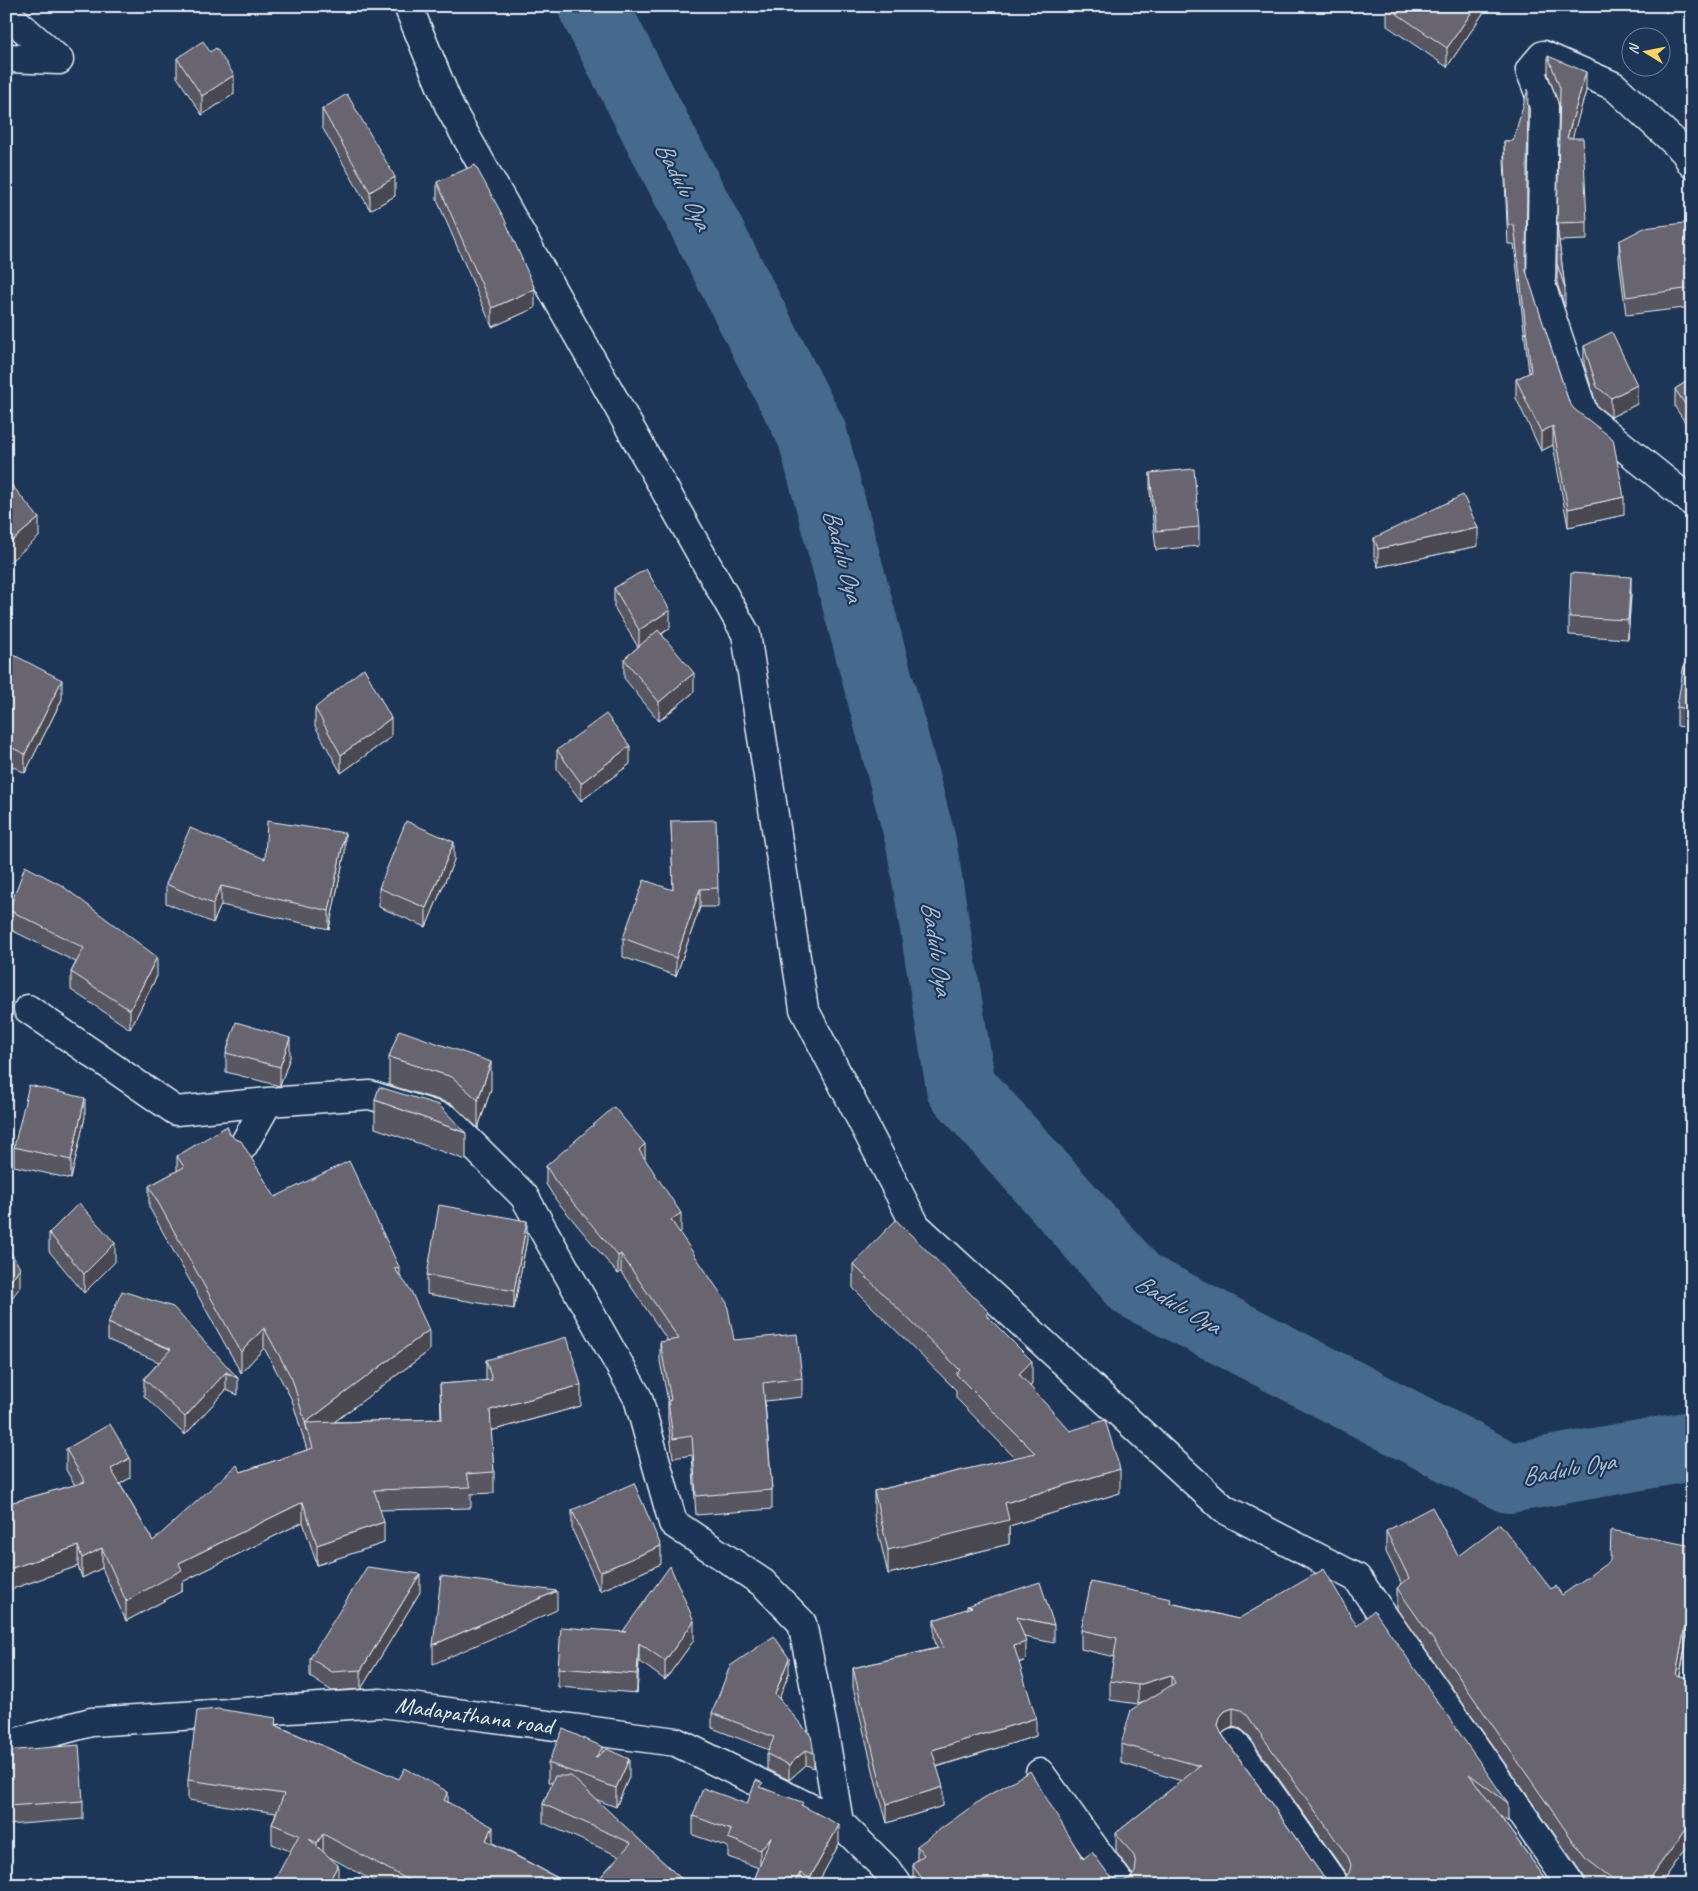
<svg xmlns="http://www.w3.org/2000/svg" width="1698" height="1891" font-family="Caveat,sans-serif">
<style>
.lines{fill:none;stroke-linecap:round;stroke-linejoin:round}
.river{stroke:#456b8d;stroke-width:70}
.minor-casing{stroke:#e8f1f8;stroke-width:31}
.minor{stroke:#1d3557;stroke-width:28}
.wall{fill:#595761;stroke:#e8f1f8;fill-rule:evenodd}
.shaded-wall{fill:#48474f;stroke:#e8f1f8}
.building{fill:#676571;stroke:#e8f1f8;fill-rule:evenodd}
.labels{text-anchor:middle;stroke-width:4.5;stroke-linejoin:round;paint-order:stroke}
.street-label{font-size:24px;fill:#e8f1f8;stroke:#1d3557}
.water-label{font-size:25px;font-style:italic;fill:#afc2d3;stroke:#1d3557}
</style>
<rect width="100%" height="100%" fill="#1d3557"/>
<filter id="ink" filterUnits="userSpaceOnUse"><feTurbulence type="fractalNoise" baseFrequency=".02" numOctaves="2"/><feDisplacementMap in="SourceGraphic" scale="10" xChannelSelector="R" yChannelSelector="G"/><feConvolveMatrix kernelMatrix="1 2 1 2 8 2 1 2 1" color-interpolation-filters="sRGB"/></filter>
<g filter="url(#ink)">
<g class="lines">
<path class="river" d="M 593,6 L 812,434 L 921,842 L 961,1087 L 1137,1285 L 1509,1478 L 1692,1446"/>
<g class="minor-casing">
<path id="minor" d="M 408,6 L 450,108 L 746,634 L 804,1009 L 916,1226 L 1224,1509 L 1357,1578 L 1571,1885
M 6,13 L 59,60 L 6,58
M 1692,164 L 1684,151 L 1614,86 L 1543,55 L 1530,70 L 1544,106 L 1541,285 L 1584,415 L 1692,502
M 28,1009 L 176,1111 L 268,1102 L 370,1095 L 447,1119 L 524,1196 L 638,1398 L 673,1523 L 763,1583 L 802,1623 L 825,1738 L 839,1822
M 243,1146 L 268,1102
M 1234,1743 L 1335,1885
M 6,1745 L 91,1722 L 381,1703 L 676,1742 L 839,1822 L 890,1873 L 898,1885
M 1040,1773 L 1121,1885"/>
</g>
<use href="#minor" class="minor"/>
</g>
<path class="wall" d="M 1488,6 L 1447,67 L 1387,26 L 1387,7 Z
M 1658,6 L 1672,6 L 1666,13 Z
M 1548,56 L 1586,91 L 1572,138 L 1587,222 L 1587,240 L 1559,241 L 1565,288 L 1565,307 L 1557,283 L 1559,105 L 1548,74 Z
M 177,58 L 234,94 L 202,115 L 177,77 Z
M 322,109 L 395,196 L 370,210 L 322,127 Z
M 1504,141 L 1513,141 L 1526,272 L 1569,402 L 1624,515 L 1568,527 L 1553,445 L 1541,451 L 1516,398 L 1516,379 L 1529,373 L 1514,244 L 1508,244 L 1504,160 Z
M 437,182 L 535,308 L 492,327 L 437,200 Z
M 1692,222 L 1692,307 L 1626,315 L 1619,259 L 1619,241 Z
M 1584,346 L 1637,404 L 1611,417 L 1597,406 L 1584,364 Z
M 1692,378 L 1692,433 L 1675,407 L 1675,389 Z
M 1150,473 L 1199,527 L 1199,546 L 1156,550 L 1150,492 Z
M 1374,538 L 1478,546 L 1378,567 L 1374,556 Z
M 614,588 L 670,628 L 662,634 L 694,692 L 659,721 L 624,678 L 624,659 L 638,647 L 614,607 Z
M 1631,595 L 1628,639 L 1569,635 L 1569,617 Z
M 6,651 L 62,699 L 25,773 L 6,763 Z
M 1692,665 L 1692,728 L 1677,726 L 1677,707 Z
M 315,708 L 391,737 L 341,773 L 315,726 Z
M 557,750 L 630,764 L 581,801 L 557,769 Z
M 671,821 L 718,888 L 718,907 L 700,907 L 676,976 L 623,957 L 623,938 L 673,890 Z
M 345,852 L 329,929 L 221,905 L 213,923 L 166,903 L 166,884 L 265,859 Z
M 454,860 L 426,927 L 379,907 L 379,888 Z
M 9,910 L 157,976 L 130,1029 L 71,990 L 71,972 L 76,962 L 9,929 Z
M 226,1053 L 290,1057 L 280,1086 L 226,1072 Z
M 389,1057 L 491,1089 L 478,1128 L 452,1104 L 389,1085 Z
M 375,1100 L 466,1133 L 466,1160 L 375,1128 Z
M 85,1117 L 71,1179 L 14,1166 L 14,1147 Z
M 230,1134 L 275,1197 L 400,1269 L 400,1276 L 429,1351 L 334,1422 L 441,1419 L 440,1384 L 486,1381 L 486,1360 L 581,1406 L 491,1431 L 494,1472 L 494,1493 L 471,1494 L 471,1508 L 380,1510 L 384,1543 L 317,1565 L 303,1522 L 182,1582 L 182,1591 L 126,1621 L 102,1568 L 82,1578 L 78,1566 L 6,1591 L 6,1504 L 75,1485 L 66,1470 L 66,1449 L 130,1478 L 120,1484 L 153,1541 L 241,1472 L 307,1450 L 292,1400 L 264,1348 L 241,1373 L 149,1207 L 149,1186 L 177,1171 L 177,1156 Z
M 645,1160 L 681,1232 L 679,1233 L 734,1340 L 802,1378 L 802,1397 L 765,1401 L 772,1490 L 772,1509 L 696,1515 L 692,1455 L 673,1458 L 668,1420 L 668,1401 L 660,1361 L 660,1342 L 668,1341 L 621,1272 L 618,1274 L 556,1200 L 546,1184 L 546,1166 Z
M 49,1233 L 115,1262 L 84,1293 L 49,1251 Z
M 527,1239 L 514,1309 L 427,1294 L 427,1275 Z
M 853,1264 L 989,1317 L 1032,1384 L 1030,1387 L 1120,1493 L 1009,1526 L 1009,1544 L 888,1574 L 874,1515 L 874,1491 L 1015,1458 L 956,1398 L 956,1390 L 853,1288 Z
M 108,1323 L 238,1378 L 238,1395 L 226,1390 L 185,1435 L 144,1396 L 144,1379 L 159,1362 L 108,1340 Z
M 572,1510 L 661,1564 L 600,1591 L 572,1529 Z
M 1386,1531 L 1551,1589 L 1562,1595 L 1692,1546 L 1692,1621 L 1690,1620 L 1680,1676 L 1692,1679 L 1692,1840 L 1660,1885 L 1594,1885 L 1585,1878 L 1397,1609 L 1397,1588 L 1402,1584 L 1386,1552 Z
M 420,1592 L 361,1689 L 332,1691 L 310,1677 L 310,1658 Z
M 1171,1603 L 1238,1619 L 1357,1626 L 1508,1803 L 1508,1822 L 1500,1816 L 1550,1885 L 913,1885 L 913,1863 L 917,1860 L 917,1846 L 1083,1859 L 1109,1875 L 1115,1880 L 1123,1881 L 1131,1878 L 1133,1875 L 1116,1852 L 1116,1833 L 1182,1781 L 1121,1763 L 1121,1744 L 1141,1703 L 1138,1704 L 1110,1700 L 1110,1681 L 1114,1657 L 1081,1649 L 1081,1630 ZM 1233,1727 L 1241,1729 L 1247,1734 L 1347,1875 L 1344,1879 L 1337,1881 L 1329,1880 L 1322,1875 L 1222,1734 L 1225,1731 Z
M 967,1606 L 1054,1625 L 1054,1643 L 1024,1637 L 1026,1660 L 1019,1663 L 1036,1736 L 937,1767 L 943,1806 L 887,1823 L 878,1791 L 853,1687 L 853,1668 L 937,1648 L 934,1638 L 934,1620 L 967,1609 Z
M 623,1631 L 694,1640 L 665,1680 L 639,1661 L 637,1693 L 558,1687 L 558,1668 L 623,1632 Z
M 789,1673 L 779,1698 L 814,1753 L 814,1768 L 806,1765 L 789,1780 L 767,1769 L 767,1754 L 769,1750 L 712,1728 L 712,1713 Z
M 276,1725 L 448,1802 L 493,1843 L 571,1885 L 381,1885 L 331,1858 L 290,1851 L 272,1844 L 272,1824 L 276,1813 L 188,1800 L 188,1780 Z
M 6,1751 L 83,1801 L 83,1819 L 7,1825 L 6,1819 Z
M 603,1752 L 629,1777 L 616,1807 L 595,1799 L 688,1885 L 596,1885 L 596,1882 L 619,1856 L 543,1823 L 543,1804 L 552,1783 L 548,1782 L 548,1763 Z
M 763,1788 L 803,1806 L 839,1844 L 817,1885 L 752,1885 L 759,1868 L 728,1857 L 728,1847 L 693,1835 L 693,1816 L 747,1804 Z"/>
<path class="shaded-wall" d="M 1476,6 L 1488,6 L 1447,67 L 1447,48 Z
M 1666,6 L 1672,6 L 1666,13 Z
M 1586,72 L 1586,91 L 1567,156 L 1567,138 Z
M 234,75 L 234,94 L 202,115 L 202,96 Z
M 395,177 L 395,196 L 370,210 L 370,192 Z
M 535,289 L 535,308 L 492,327 L 492,308 Z
M 1637,385 L 1637,404 L 1611,417 L 1611,398 Z
M 1553,426 L 1553,445 L 1541,451 L 1541,432 Z
M 1624,497 L 1624,515 L 1568,527 L 1568,509 Z
M 39,518 L 39,537 L 6,565 L 6,546 Z
M 1478,528 L 1478,546 L 1378,567 L 1378,549 Z
M 1631,577 L 1631,595 L 1628,639 L 1628,620 Z
M 670,610 L 670,628 L 639,648 L 639,630 Z
M 694,673 L 694,692 L 659,721 L 659,702 Z
M 62,680 L 62,699 L 25,773 L 25,754 Z
M 391,718 L 391,737 L 341,773 L 341,755 Z
M 630,746 L 630,764 L 581,801 L 581,783 Z
M 345,833 L 345,852 L 329,929 L 329,911 Z
M 454,842 L 454,860 L 426,927 L 426,908 Z
M 221,886 L 221,905 L 213,923 L 213,904 Z
M 700,889 L 700,907 L 676,976 L 676,958 Z
M 157,957 L 157,976 L 130,1029 L 130,1010 Z
M 290,1038 L 290,1057 L 280,1086 L 280,1067 Z
M 491,1062 L 491,1089 L 478,1128 L 478,1100 Z
M 85,1098 L 85,1117 L 71,1179 L 71,1160 Z
M 645,1144 L 645,1163 L 639,1150 Z
M 681,1213 L 681,1232 L 671,1239 L 671,1220 Z
M 527,1221 L 527,1239 L 514,1309 L 514,1291 Z
M 115,1243 L 115,1262 L 84,1293 L 84,1274 Z
M 621,1254 L 621,1272 L 618,1274 L 618,1256 Z
M 20,1268 L 20,1287 L 6,1306 L 6,1287 Z
M 264,1328 L 264,1348 L 241,1373 L 241,1352 Z
M 429,1330 L 429,1351 L 310,1440 L 305,1423 Z
M 1032,1361 L 1032,1384 L 1019,1398 L 1019,1374 Z
M 226,1372 L 226,1390 L 185,1435 L 185,1417 Z
M 581,1385 L 581,1406 L 490,1431 L 490,1410 Z
M 130,1458 L 130,1478 L 111,1489 L 111,1469 Z
M 1120,1469 L 1120,1493 L 1009,1526 L 1009,1544 L 888,1574 L 888,1550 L 1005,1503 Z
M 303,1502 L 303,1522 L 182,1582 L 182,1591 L 126,1621 L 126,1601 L 179,1563 Z
M 384,1522 L 384,1543 L 317,1565 L 317,1545 Z
M 78,1546 L 78,1566 L 6,1591 L 6,1570 Z
M 661,1546 L 661,1564 L 600,1591 L 600,1572 Z
M 102,1548 L 102,1568 L 82,1578 L 82,1558 Z
M 420,1574 L 420,1592 L 361,1689 L 361,1670 Z
M 557,1591 L 557,1610 L 433,1664 L 433,1645 Z
M 1690,1600 L 1690,1620 L 1676,1695 L 1676,1675 Z
M 694,1621 L 694,1640 L 665,1680 L 665,1661 Z
M 1026,1642 L 1026,1660 L 1014,1664 L 1014,1646 Z
M 639,1643 L 639,1661 L 637,1693 L 637,1674 Z
M 789,1658 L 789,1673 L 775,1709 L 775,1694 Z
M 1171,1675 L 1171,1694 L 1138,1704 L 1138,1685 Z
M 1233,1708 L 1233,1727 L 1225,1731 L 1220,1736 L 1218,1725 L 1220,1717 L 1225,1711 Z
M 1036,1718 L 1036,1736 L 932,1768 L 932,1750 Z
M 603,1747 L 603,1765 L 595,1758 Z
M 806,1750 L 806,1765 L 789,1780 L 789,1765 Z
M 629,1759 L 629,1777 L 616,1807 L 616,1788 Z
M 943,1787 L 943,1806 L 887,1823 L 887,1804 Z
M 448,1792 L 448,1812 L 444,1800 Z
M 1692,1820 L 1692,1840 L 1660,1885 L 1645,1885 Z
M 839,1825 L 839,1844 L 817,1885 L 810,1885 L 810,1878 Z
M 493,1827 L 493,1847 L 486,1840 Z
M 323,1834 L 323,1854 L 317,1863 L 317,1843 Z
M 771,1837 L 760,1869 L 760,1850 Z
M 338,1865 L 338,1885 L 327,1885 Z
M 800,1873 L 800,1885 L 794,1885 Z"/>
<path class="building" d="M 1388,6 L 1476,6 L 1447,48 L 1387,7 Z
M 203,41 L 210,52 L 216,48 L 234,75 L 202,96 L 177,58 Z
M 1548,56 L 1586,72 L 1567,138 L 1583,138 L 1587,222 L 1557,223 L 1560,88 Z
M 1528,89 L 1526,271 L 1569,402 L 1574,409 L 1613,439 L 1624,497 L 1568,509 L 1553,426 L 1541,432 L 1516,379 L 1531,372 L 1514,225 L 1508,225 L 1504,141 L 1513,141 Z
M 347,94 L 395,177 L 370,192 L 322,109 Z
M 475,165 L 504,218 L 535,289 L 492,308 L 437,182 Z
M 1692,222 L 1692,288 L 1626,297 L 1619,241 L 1644,228 Z
M 1557,225 L 1565,288 L 1557,264 Z
M 1612,332 L 1637,385 L 1611,398 L 1597,387 L 1584,346 Z
M 1692,378 L 1692,415 L 1675,389 Z
M 1194,469 L 1199,527 L 1156,531 L 1150,473 Z
M 6,478 L 39,518 L 6,546 Z
M 1463,495 L 1478,528 L 1378,549 L 1374,538 Z
M 646,569 L 670,610 L 639,630 L 614,588 Z
M 1571,573 L 1631,577 L 1628,620 L 1569,617 Z
M 658,630 L 694,673 L 659,702 L 624,659 Z
M 6,651 L 62,680 L 25,754 L 6,745 Z
M 1684,664 L 1692,665 L 1692,710 L 1677,707 Z
M 364,668 L 391,718 L 341,755 L 315,708 Z
M 606,714 L 630,746 L 581,783 L 557,750 Z
M 716,820 L 718,888 L 700,889 L 676,958 L 623,938 L 644,880 L 673,890 L 671,821 Z
M 267,821 L 345,833 L 329,911 L 221,886 L 213,904 L 166,884 L 190,828 L 265,859 Z
M 406,821 L 454,842 L 426,908 L 379,888 Z
M 25,866 L 61,885 L 157,957 L 130,1010 L 71,972 L 84,948 L 9,910 Z
M 236,1022 L 290,1038 L 280,1067 L 226,1053 Z
M 399,1030 L 491,1062 L 478,1100 L 452,1077 L 389,1057 Z
M 29,1085 L 85,1098 L 71,1160 L 14,1147 Z
M 379,1087 L 439,1105 L 466,1133 L 375,1100 Z
M 614,1107 L 645,1144 L 639,1150 L 681,1213 L 671,1220 L 727,1303 L 734,1340 L 797,1334 L 802,1378 L 763,1383 L 772,1490 L 696,1496 L 692,1436 L 673,1439 L 668,1401 L 671,1400 L 660,1342 L 679,1339 L 621,1254 L 618,1256 L 556,1182 L 546,1166 Z
M 227,1126 L 230,1134 L 235,1139 L 241,1141 L 275,1197 L 349,1161 L 400,1269 L 394,1268 L 410,1289 L 429,1330 L 305,1423 L 442,1419 L 440,1384 L 492,1380 L 486,1360 L 567,1337 L 581,1385 L 490,1410 L 494,1472 L 466,1474 L 471,1487 L 374,1490 L 384,1522 L 317,1545 L 303,1502 L 179,1563 L 182,1570 L 126,1601 L 102,1548 L 82,1558 L 78,1546 L 6,1570 L 6,1504 L 85,1482 L 66,1449 L 110,1424 L 130,1458 L 111,1469 L 153,1541 L 237,1465 L 241,1472 L 313,1448 L 292,1379 L 264,1328 L 241,1352 L 149,1186 L 184,1167 L 177,1156 Z
M 79,1203 L 115,1243 L 84,1274 L 49,1233 Z
M 439,1205 L 527,1221 L 514,1291 L 427,1275 Z
M 896,1220 L 989,1312 L 986,1315 L 1032,1361 L 1019,1374 L 1070,1431 L 1105,1420 L 1120,1469 L 1005,1503 L 1009,1520 L 888,1550 L 874,1491 L 1035,1453 L 956,1374 L 960,1370 L 853,1264 Z
M 6,1244 L 20,1268 L 6,1287 Z
M 122,1291 L 173,1307 L 238,1378 L 226,1372 L 185,1417 L 144,1379 L 171,1349 L 108,1323 Z
M 634,1483 L 661,1546 L 600,1572 L 572,1510 Z
M 1432,1507 L 1458,1556 L 1500,1524 L 1551,1589 L 1556,1586 L 1562,1595 L 1610,1561 L 1611,1530 L 1692,1546 L 1692,1600 L 1690,1600 L 1676,1675 L 1692,1679 L 1692,1820 L 1645,1885 L 1621,1885 L 1585,1858 L 1397,1588 L 1409,1578 L 1386,1531 Z
M 670,1566 L 694,1621 L 665,1661 L 639,1643 L 637,1674 L 558,1668 L 561,1627 L 626,1632 L 623,1631 Z
M 367,1567 L 420,1574 L 361,1670 L 332,1672 L 310,1658 Z
M 1324,1569 L 1357,1626 L 1374,1610 L 1508,1803 L 1469,1774 L 1550,1885 L 944,1885 L 943,1883 L 941,1885 L 927,1885 L 913,1866 L 913,1863 L 924,1855 L 917,1846 L 982,1799 L 1030,1771 L 1083,1859 L 1092,1852 L 1109,1875 L 1115,1880 L 1123,1881 L 1131,1878 L 1135,1872 L 1136,1864 L 1134,1856 L 1116,1833 L 1200,1766 L 1121,1744 L 1131,1710 L 1175,1683 L 1171,1675 L 1138,1685 L 1110,1681 L 1117,1638 L 1081,1630 L 1091,1582 L 1171,1599 L 1170,1603 L 1238,1619 ZM 1233,1708 L 1241,1710 L 1247,1715 L 1348,1857 L 1351,1865 L 1349,1873 L 1344,1879 L 1337,1881 L 1329,1880 L 1322,1875 L 1221,1733 L 1218,1725 L 1220,1717 L 1225,1711 Z
M 441,1576 L 557,1591 L 433,1645 Z
M 1040,1582 L 1054,1625 L 1017,1617 L 1026,1642 L 1014,1646 L 1036,1718 L 932,1750 L 943,1787 L 887,1804 L 878,1772 L 853,1668 L 943,1647 L 934,1620 L 972,1607 L 967,1606 Z
M 774,1636 L 789,1658 L 775,1694 L 811,1736 L 814,1753 L 806,1750 L 789,1765 L 767,1754 L 774,1737 L 712,1713 L 730,1666 Z
M 218,1709 L 276,1718 L 275,1725 L 399,1779 L 405,1768 L 448,1792 L 444,1800 L 493,1827 L 486,1840 L 571,1885 L 418,1885 L 323,1834 L 317,1843 L 309,1839 L 338,1865 L 327,1885 L 272,1885 L 299,1835 L 272,1824 L 284,1794 L 188,1780 L 197,1711 Z
M 563,1729 L 603,1747 L 595,1758 L 607,1749 L 629,1759 L 616,1788 L 548,1763 Z
M 79,1745 L 83,1801 L 7,1806 L 6,1800 L 6,1751 Z
M 555,1776 L 571,1776 L 688,1885 L 599,1885 L 596,1882 L 631,1843 L 543,1804 Z
M 756,1780 L 763,1783 L 759,1787 L 802,1802 L 803,1803 L 801,1805 L 839,1825 L 810,1878 L 800,1873 L 794,1885 L 752,1885 L 771,1837 L 760,1850 L 728,1838 L 731,1830 L 693,1816 L 703,1788 L 747,1804 Z
M 58,1878 L 66,1885 L 52,1885 Z"/>
</g>
<g class="labels">
<g class="street-label">
<text transform="translate(474 1715) rotate(8)" y="8">Madapathana road</text>
</g>
<g class="water-label">
<text transform="translate(684 185) rotate(63)" y="9">Badulu Oya</text>
<text transform="translate(844 555) rotate(75)" y="9">Badulu Oya</text>
<text transform="translate(938 948) rotate(81)" y="9">Badulu Oya</text>
<text transform="translate(1178 1303) rotate(30)" y="9">Badulu Oya</text>
<text transform="translate(1568 1468) rotate(-10)" y="9">Badulu Oya</text>
</g>
</g>
<rect width="1698" height="1891" fill="none" stroke="#1d3557" stroke-width="25"/>
<rect x="12" y="12" width="1673" height="1866" fill="none" stroke="#e8f1f8" stroke-width="2" filter="url(#ink)"/>
<g transform="translate(1646 52) rotate(280)"><circle r="24" fill="#1d3557" stroke="#6e8097"/>
<path d="M0-4L9 19L0 12L-9 19Z" fill="#ffd166"/>
<text y="-8" font-size="14" font-weight="bold" text-anchor="middle" fill="#e8f1f8">N</text>
</g>
</svg>
